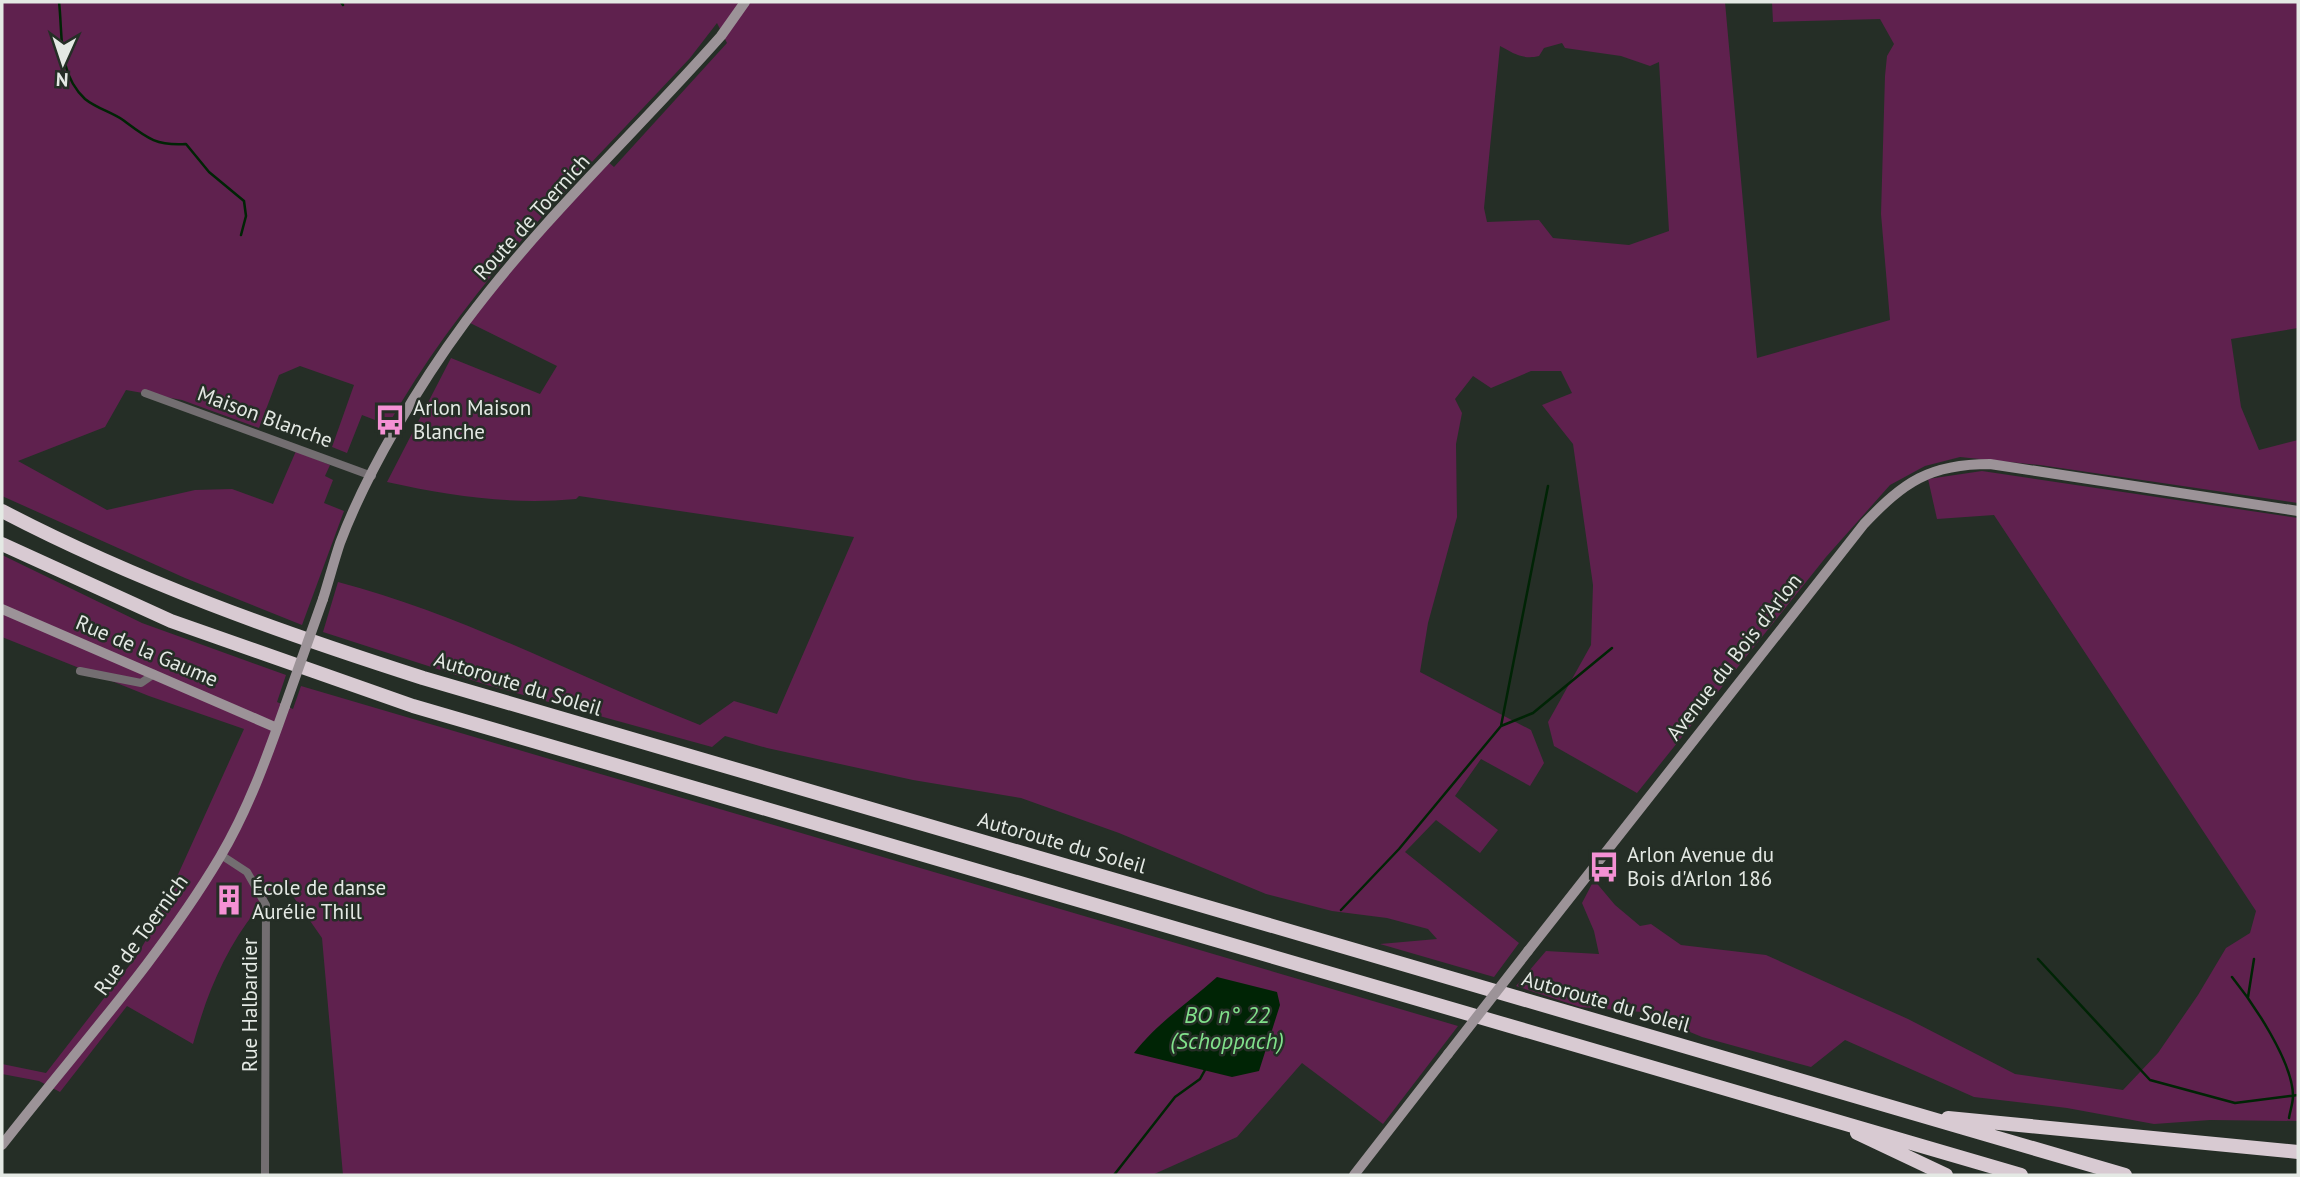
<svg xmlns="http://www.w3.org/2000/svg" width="2300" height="1177" font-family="'PT Sans',sans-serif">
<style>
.green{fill:#5f214e;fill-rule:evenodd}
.water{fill:#002405}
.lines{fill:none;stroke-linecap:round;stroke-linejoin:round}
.stream{stroke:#002405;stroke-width:2.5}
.street{stroke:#736e71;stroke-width:8}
.secondary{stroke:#9c9398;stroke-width:10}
.highway{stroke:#d8cad2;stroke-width:14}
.secondary-bridge{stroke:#9c9398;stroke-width:10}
.labels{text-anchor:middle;stroke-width:5;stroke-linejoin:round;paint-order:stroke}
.street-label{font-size:21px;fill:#e4e9e4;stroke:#252e26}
.poi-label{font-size:21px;fill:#e4e9e4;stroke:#252e26;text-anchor:start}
.water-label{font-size:23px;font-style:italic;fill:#81e18b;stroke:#252e26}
</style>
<rect width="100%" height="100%" fill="#252e26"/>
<path class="green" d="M 2,2 L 1725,2 L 1757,358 L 1890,320 L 1881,214 L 1885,76 L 1887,56 L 1894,44 L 1880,19 L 1773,22 L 1772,2 L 2298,2 L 2298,328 L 2231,339 L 2241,407 L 2259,450 L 2298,440 L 2298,503 L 2040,465 L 1960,457 L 1925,466 L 1890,485 L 1826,557 L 1637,793 L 1554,746 L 1548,722 L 1591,645 L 1593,585 L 1573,444 L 1542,405 L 1572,393 L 1561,371 L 1531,371 L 1491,388 L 1473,376 L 1455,399 L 1462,413 L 1456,444 L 1457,517 L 1428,623 L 1420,672 L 1531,730 L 1544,763 L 1530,786 L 1481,759 L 1455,796 L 1498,830 L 1480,853 L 1436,820 L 1405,852 L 1519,943 L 1494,977 L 1380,944 L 1437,939 L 1428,929 L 1387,918 L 1332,911 L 1266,894 L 1119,833 L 1021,798 L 913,780 L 767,748 L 725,736 L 712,747 L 487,685 L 323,632 L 338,582 C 467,616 577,677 700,725 L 734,701 L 777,714 L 854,537 L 579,496 L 576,499 C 511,505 450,496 387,482 L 451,358 L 540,394 L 557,366 L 466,321 L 607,161 L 614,167 L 727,43 L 717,23 L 690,58 C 582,174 467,285 388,425 L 362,415 L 347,453 L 332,447 L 354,385 L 300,366 L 279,375 L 259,428 L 182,400 L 126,390 L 105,427 L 18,461 L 107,510 L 195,490 L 232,489 L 273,504 L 296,451 L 330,465 L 325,476 L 333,480 L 324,503 L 344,511 L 302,625 L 185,578 L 2,496 ZM 1562,43 L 1565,48 L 1621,56 L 1650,66 L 1659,62 L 1669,231 L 1629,245 L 1553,238 L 1539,220 L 1487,222 L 1484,208 L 1500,46 C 1513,53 1523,60 1539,56 L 1544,48 Z
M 1982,471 L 2298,518 L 2298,1121 L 2210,1120 L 2154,1124 L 2067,1108 L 1974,1097 L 1845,1040 L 1811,1067 L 1702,1037 L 1642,1012 L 1580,1007 L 1516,986 L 1546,951 L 1599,954 L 1594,931 L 1582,903 L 1594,880 L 1615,905 L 1640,926 L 1651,924 L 1681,945 L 1766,955 L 1908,1019 L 2015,1074 L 2123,1090 L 2158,1053 L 2198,995 L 2226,948 L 2250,933 L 2256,911 L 1994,515 L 1937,519 L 1928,479 Z
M 2,555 L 142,623 L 286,675 L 277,702 L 293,709 L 301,686 L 1458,1026 L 1383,1124 L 1302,1063 L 1237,1137 L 1152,1175 L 343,1175 L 322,938 L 283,882 C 235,926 210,982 193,1044 L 127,1006 L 60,1092 L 39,1081 L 2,1074 L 2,1064 L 46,1073 L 136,957 L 156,923 L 244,729 L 149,696 L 2,637 Z"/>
<path class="water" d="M 1217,977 L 1277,992 L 1280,1005 L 1259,1071 L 1232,1077 L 1134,1053 C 1158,1022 1188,1003 1217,977 Z"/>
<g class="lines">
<path class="stream" d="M 59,2 C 63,35 57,73 85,99 C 96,108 111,112 123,120 C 147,138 156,146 186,144 L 209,172 L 244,201 L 246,216 L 241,235
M 341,2 L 343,5
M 1501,726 L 1548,486
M 1341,910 L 1399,849 L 1501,726 L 1533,713 L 1612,648
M 2038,959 L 2150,1080 L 2235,1103 L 2298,1095
M 2232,977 C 2253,1003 2293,1062 2293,1096 C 2293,1103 2290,1111 2289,1118
M 2248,997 L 2254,959
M 1114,1175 L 1175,1097 L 1200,1079 L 1205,1070"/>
<path class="street" d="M 145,393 L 372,476
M 80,671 L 141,683 L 154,674
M 221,855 L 247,872 L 266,905 L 265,1175"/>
<path class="secondary" d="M 323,599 C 329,580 334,561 340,543 C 367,471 420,383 466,321 C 542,219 637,131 721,36 L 745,2
M 2,609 L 277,728
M 1528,951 L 1864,524 C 1904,482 1929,464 1990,464 L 2298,511
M 2,1145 C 76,1050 158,961 220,857 C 248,810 267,757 285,706
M 1354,1175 L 1448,1054"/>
<path class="highway" d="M 2,511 C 136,581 279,632 423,678 L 2125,1175
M 2,544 L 171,621 L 413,706 L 2021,1175
M 1948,1118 L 2298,1152
M 1857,1133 L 1946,1175"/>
<path class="secondary-bridge" d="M 285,706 L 323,599
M 1448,1054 L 1528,951"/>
</g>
<defs>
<g id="bus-bare" transform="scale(2.415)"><path d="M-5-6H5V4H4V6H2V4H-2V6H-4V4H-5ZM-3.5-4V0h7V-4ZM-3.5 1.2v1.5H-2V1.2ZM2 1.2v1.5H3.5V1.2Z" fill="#f491d4" stroke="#252e26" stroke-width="2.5" paint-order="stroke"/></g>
<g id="building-bare" transform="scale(2.415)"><path d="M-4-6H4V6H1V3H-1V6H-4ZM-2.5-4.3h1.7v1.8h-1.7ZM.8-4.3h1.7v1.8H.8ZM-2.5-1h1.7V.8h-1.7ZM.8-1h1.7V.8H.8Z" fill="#f491d4" stroke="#252e26" stroke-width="2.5" paint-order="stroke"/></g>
</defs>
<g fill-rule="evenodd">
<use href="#bus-bare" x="390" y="420"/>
<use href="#bus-bare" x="1604" y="867"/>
<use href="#building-bare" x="229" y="900"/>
</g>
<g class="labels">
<g class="street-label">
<text transform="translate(532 217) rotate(-48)" y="7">Route de Toernich</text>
<text transform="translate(265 417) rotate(20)" y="7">Maison Blanche</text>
<text transform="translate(147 651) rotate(23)" y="7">Rue de la Gaume</text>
<text transform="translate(1734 657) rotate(-52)" y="7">Avenue du Bois d'Arlon</text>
<text transform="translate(518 684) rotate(17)" y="7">Autoroute du Soleil</text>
<text transform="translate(1062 843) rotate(16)" y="7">Autoroute du Soleil</text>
<text transform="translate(141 935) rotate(-54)" y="7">Rue de Toernich</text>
<text transform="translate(1606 1002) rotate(16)" y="7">Autoroute du Soleil</text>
<text transform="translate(250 1005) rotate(-90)" y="7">Rue Halbardier</text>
</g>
<g class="poi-label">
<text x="413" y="415">Arlon Maison<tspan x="413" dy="24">Blanche</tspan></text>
<text x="1627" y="862">Arlon Avenue du<tspan x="1627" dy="24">Bois d'Arlon 186</tspan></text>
<text x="252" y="895">École de danse<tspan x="252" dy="24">Aurélie Thill</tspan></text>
</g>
<g class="water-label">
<text x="1227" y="1023">BO n° 22<tspan x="1227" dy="26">(Schoppach)</tspan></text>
</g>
</g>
<rect width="2300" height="1177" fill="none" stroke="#e4e9e4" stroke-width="7"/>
<g transform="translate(63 63) rotate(183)" stroke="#252e26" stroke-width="5" paint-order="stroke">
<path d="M0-5L12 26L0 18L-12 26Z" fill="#e4e9e4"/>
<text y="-10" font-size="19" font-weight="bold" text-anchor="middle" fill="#e4e9e4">N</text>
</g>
</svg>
